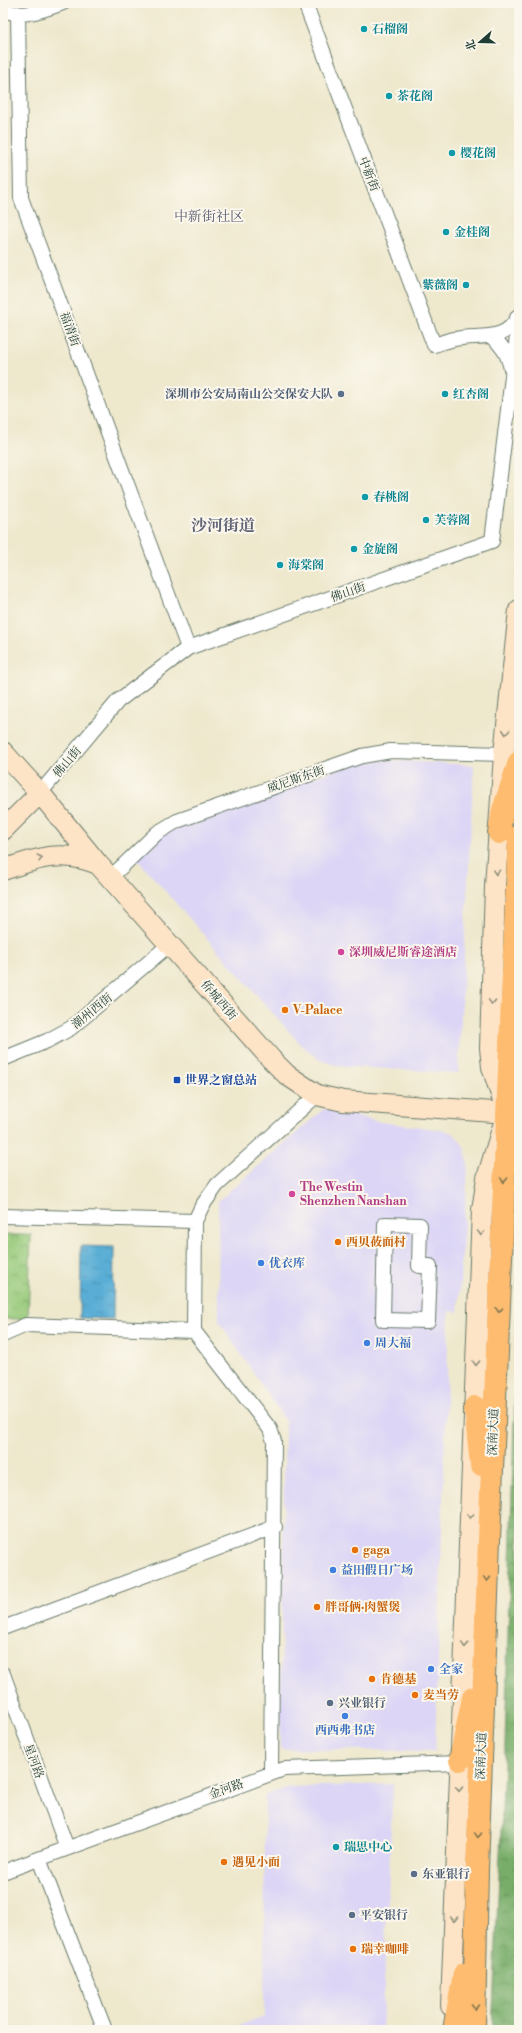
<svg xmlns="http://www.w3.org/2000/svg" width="522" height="2033" font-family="'Libre Bodoni','Noto Serif SC',serif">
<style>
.built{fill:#dcd5f6}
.forest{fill:url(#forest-crowns);stroke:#4c754e}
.park{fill:url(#park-crowns);stroke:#5a8356}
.water{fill:url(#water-ripples);stroke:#3c7685}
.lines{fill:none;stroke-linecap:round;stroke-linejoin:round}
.street-casing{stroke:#67796a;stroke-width:16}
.secondary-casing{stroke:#67796a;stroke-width:22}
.primary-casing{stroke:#67796a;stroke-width:24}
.street{stroke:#fff;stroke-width:14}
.secondary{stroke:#fee4c6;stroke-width:20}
.primary{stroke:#fdbc70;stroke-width:22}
.oneway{stroke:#8e907d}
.oneway2{stroke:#83764f}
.culture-dot{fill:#0f9aa8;stroke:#fbf7ec;stroke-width:1.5}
.service-dot{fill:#5c6f8a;stroke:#fbf7ec;stroke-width:1.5}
.hotel-dot{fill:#d1479c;stroke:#fbf7ec;stroke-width:1.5}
.food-dot{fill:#e8710a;stroke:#fbf7ec;stroke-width:1.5}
.transit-dot{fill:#1a4fb4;stroke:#fbf7ec;stroke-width:1.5}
.shop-dot{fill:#3f7fe0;stroke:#fbf7ec;stroke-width:1.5}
.labels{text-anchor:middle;stroke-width:4;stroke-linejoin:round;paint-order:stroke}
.culture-label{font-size:12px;font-weight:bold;fill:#0d838f;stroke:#fbf7ec;text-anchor:start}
.street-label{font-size:12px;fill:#1f3d34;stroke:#fbf7ec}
.service-label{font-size:12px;font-weight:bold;fill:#4e5e75;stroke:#fbf7ec;text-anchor:start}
.hotel-label{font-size:12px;font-weight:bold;fill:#b23c85;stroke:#fbf7ec;text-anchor:start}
.food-label{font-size:12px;font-weight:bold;fill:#c56008;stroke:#fbf7ec;text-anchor:start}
.transit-label{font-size:12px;font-weight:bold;fill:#164399;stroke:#fbf7ec;text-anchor:start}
.shop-label{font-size:12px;font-weight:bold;fill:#366cbe;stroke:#fbf7ec;text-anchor:start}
.quarter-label{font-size:14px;fill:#5e6275;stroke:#fbf7ec}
.district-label{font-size:16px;font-weight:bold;fill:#5e6275;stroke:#fbf7ec}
</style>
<defs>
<pattern id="forest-crowns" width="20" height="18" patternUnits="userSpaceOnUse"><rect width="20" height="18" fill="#78ad69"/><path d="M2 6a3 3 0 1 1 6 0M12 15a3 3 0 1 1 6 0" fill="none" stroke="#628e57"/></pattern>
<pattern id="park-crowns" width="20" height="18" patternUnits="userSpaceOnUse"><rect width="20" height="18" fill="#96c979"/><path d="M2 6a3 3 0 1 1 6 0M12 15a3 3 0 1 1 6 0" fill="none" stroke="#7aa464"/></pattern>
<pattern id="water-ripples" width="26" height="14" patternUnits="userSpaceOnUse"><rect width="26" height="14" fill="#5aaed6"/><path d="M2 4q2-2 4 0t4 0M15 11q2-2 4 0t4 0" fill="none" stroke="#4a8fae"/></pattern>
</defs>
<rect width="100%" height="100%" fill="#fbf7ec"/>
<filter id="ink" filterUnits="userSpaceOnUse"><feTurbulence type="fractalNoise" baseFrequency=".025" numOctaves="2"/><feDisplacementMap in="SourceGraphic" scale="8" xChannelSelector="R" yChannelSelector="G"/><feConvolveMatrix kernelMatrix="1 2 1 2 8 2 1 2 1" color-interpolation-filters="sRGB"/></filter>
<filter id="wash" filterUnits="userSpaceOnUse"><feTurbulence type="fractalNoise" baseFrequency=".012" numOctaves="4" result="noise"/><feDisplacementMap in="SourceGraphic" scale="16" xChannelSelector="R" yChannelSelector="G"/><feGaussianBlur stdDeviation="0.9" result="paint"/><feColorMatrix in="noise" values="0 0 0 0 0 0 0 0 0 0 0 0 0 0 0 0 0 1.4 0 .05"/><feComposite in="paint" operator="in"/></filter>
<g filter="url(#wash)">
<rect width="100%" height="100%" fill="#eee8cd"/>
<path class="built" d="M 385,760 L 474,765 L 458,1073 L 338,1066 L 320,1060 L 301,1045 L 137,859 L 164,833 L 354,763 Z
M 325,1108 L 380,1122 L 444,1130 L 454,1134 L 463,1145 L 466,1154 L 468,1166 L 458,1312 L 449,1311 L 435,1751 L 280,1749 L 285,1420 L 219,1321 L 218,1201 Z
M 393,1784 L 382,2030 L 228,2030 L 264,2016 L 265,1795 L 289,1787 Z"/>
<path class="forest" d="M 519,1243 L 519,2018 L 517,2030 L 492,2030 L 505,1744 Z"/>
<path class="park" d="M 3,1235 L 31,1235 L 28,1319 L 3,1319 Z"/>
<path class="water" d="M 81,1246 L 114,1247 L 113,1319 L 80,1318 Z"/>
</g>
<g filter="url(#ink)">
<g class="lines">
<g class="street-casing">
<path id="street" d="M 305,3 L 434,345 C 441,343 448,340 455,339 C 479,334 506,343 518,316
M 3,8 C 18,21 46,9 63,3
M 18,13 L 21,198 L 188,648
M 491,336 C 502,345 508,354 511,369
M 40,793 L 118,701 L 188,648 L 492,541 L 519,319
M 111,877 L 157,833 L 177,821 L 362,756 L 391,751 L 504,754
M 3,1059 L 47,1041 L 71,1028 L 170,944
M 3,1216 L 195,1221
M 385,1224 L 420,1225 L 419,1266 L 430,1266 L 428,1321 L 383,1320 Z
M 3,1335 L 26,1325 L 194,1331
M 3,1628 L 275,1527
M 3,1674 L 67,1848
M 271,1772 L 274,1441 L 270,1429 L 194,1331 L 195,1221 L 202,1206 L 217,1185 L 317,1095
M 39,1859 L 105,2030
M 3,1872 L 284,1769 L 460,1763"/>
</g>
<g class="secondary-casing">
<path id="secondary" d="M 3,752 L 40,793 L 98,864 L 272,1060 L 287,1075 L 317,1095 L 343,1101 L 507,1113
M 3,830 L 40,793
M 3,870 C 38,858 62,849 98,864
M 451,2006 L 482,1210 L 487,1178 L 507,1113 L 492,1067 L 490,1048 L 495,886 L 504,754 L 519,610"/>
</g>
<g class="primary-casing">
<path id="primary" d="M 499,833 L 503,810 L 519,762
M 475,1407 L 481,1465
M 460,1760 L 473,1698
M 454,2030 L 464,1974
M 474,2030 L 477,1870 L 489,1540 L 519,835"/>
</g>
<use href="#street" class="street"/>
<use href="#secondary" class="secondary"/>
<use href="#primary" class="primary"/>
</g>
<defs><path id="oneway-chevron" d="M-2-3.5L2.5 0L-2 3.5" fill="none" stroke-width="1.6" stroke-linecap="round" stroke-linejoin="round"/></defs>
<g class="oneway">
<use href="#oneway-chevron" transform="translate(506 732) rotate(95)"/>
<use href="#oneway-chevron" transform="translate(40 858) rotate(-14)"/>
<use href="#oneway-chevron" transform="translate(496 872) rotate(94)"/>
<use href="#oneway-chevron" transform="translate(492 1002) rotate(92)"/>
<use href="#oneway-chevron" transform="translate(481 1233) rotate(92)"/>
<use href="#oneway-chevron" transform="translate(476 1363) rotate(92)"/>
<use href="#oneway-chevron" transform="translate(470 1516) rotate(92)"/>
<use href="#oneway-chevron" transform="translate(465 1645) rotate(92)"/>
<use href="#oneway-chevron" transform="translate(459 1789) rotate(92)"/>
<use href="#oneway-chevron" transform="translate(454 1919) rotate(92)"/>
</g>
<g class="oneway2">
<use href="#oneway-chevron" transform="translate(504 1180) rotate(92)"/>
<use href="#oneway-chevron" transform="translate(499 1310) rotate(92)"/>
<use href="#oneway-chevron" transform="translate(487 1579) rotate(92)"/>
<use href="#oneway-chevron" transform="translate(478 1835) rotate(92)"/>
<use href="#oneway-chevron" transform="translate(475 2007) rotate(91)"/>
</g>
</g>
<g class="culture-dot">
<circle cx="364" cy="29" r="4"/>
<circle cx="389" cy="96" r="4"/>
<circle cx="452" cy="153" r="4"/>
<circle cx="446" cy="232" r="4"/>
<circle cx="466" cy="285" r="4"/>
<circle cx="445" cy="394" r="4"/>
<circle cx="365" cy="497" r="4"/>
<circle cx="426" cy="520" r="4"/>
<circle cx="354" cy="549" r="4"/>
<circle cx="280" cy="565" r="4"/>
<circle cx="336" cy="1847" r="4"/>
</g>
<g class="service-dot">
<circle cx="341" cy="394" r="4"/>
<circle cx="330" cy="1703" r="4"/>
<circle cx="414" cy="1874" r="4"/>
<circle cx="352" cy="1915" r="4"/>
</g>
<g class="hotel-dot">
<circle cx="341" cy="952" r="4"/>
<circle cx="292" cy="1194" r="4"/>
</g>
<g class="food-dot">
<circle cx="285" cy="1010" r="4"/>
<circle cx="338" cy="1242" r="4"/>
<circle cx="355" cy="1550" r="4"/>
<circle cx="317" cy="1607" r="4"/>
<circle cx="372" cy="1679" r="4"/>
<circle cx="415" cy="1695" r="4"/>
<circle cx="224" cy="1862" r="4"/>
<circle cx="353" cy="1949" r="4"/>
</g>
<rect class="transit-dot" x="173" y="1076" width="8" height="8" rx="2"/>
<g class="shop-dot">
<circle cx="261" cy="1263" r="4"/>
<circle cx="367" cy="1343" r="4"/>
<circle cx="333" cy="1570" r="4"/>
<circle cx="431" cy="1669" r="4"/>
<circle cx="345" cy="1716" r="4"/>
</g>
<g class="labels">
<g class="culture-label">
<text x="372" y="33">石榴阁</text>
<text x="397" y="100">茶花阁</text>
<text x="460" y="157">樱花阁</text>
<text x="454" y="236">金桂阁</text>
<text x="458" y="289" text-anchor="end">紫薇阁</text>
<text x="453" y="398">红杏阁</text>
<text x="373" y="501">春桃阁</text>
<text x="434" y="524">芙蓉阁</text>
<text x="362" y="553">金旋阁</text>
<text x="288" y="569">海棠阁</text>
<text x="344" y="1851">瑞思中心</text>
</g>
<g class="street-label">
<text transform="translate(369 174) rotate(69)" y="4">中新街</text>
<text transform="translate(70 329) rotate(70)" y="4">福清街</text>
<text transform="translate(348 592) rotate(-19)" y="4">佛山街</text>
<text transform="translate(67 762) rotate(-50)" y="4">佛山街</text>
<text transform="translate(296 779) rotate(-19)" y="4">威尼斯东街</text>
<text transform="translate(219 1000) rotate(49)" y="4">侨城西街</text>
<text transform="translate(92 1011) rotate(-39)" y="4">潮州西街</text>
<text transform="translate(493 1432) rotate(-88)" y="4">深南大道</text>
<text transform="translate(481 1756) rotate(-88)" y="4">深南大道</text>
<text transform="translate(34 1761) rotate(70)" y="4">星河路</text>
<text transform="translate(226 1789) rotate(-20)" y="4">金河路</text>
</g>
<g class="service-label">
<text x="333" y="398" text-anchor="end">深圳市公安局南山公交保安大队</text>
<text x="338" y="1707">兴业银行</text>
<text x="422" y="1878">东亚银行</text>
<text x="360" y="1919">平安银行</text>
</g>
<g class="hotel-label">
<text x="349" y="956">深圳威尼斯睿途酒店</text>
<text x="300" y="1191">The Westin<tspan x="300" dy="14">Shenzhen Nanshan</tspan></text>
</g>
<g class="food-label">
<text x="293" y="1014">V-Palace</text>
<text x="346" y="1246">西贝莜面村</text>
<text x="363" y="1554">gaga</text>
<text x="325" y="1611">胖哥俩·肉蟹煲</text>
<text x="380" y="1683">肯德基</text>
<text x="423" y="1699">麦当劳</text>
<text x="232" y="1866">遇见小面</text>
<text x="361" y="1953">瑞幸咖啡</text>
</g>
<g class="transit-label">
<text x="185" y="1084">世界之窗总站</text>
</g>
<g class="shop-label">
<text x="269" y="1267">优衣库</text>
<text x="375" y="1347">周大福</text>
<text x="341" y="1574">益田假日广场</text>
<text x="439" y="1673">全家</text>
<text x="345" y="1734" text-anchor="middle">西西弗书店</text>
</g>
<g class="quarter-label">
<text x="209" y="221">中新街社区</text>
</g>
<g class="district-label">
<text x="223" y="531">沙河街道</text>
</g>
</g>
<rect width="522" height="2033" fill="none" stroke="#fbf7ec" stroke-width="16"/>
<g transform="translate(480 42) rotate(250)" stroke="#fbf7ec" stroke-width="3" paint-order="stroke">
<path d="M0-3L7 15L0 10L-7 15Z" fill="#1f3d34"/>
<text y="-6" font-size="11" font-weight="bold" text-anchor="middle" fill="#1f3d34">北</text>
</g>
</svg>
